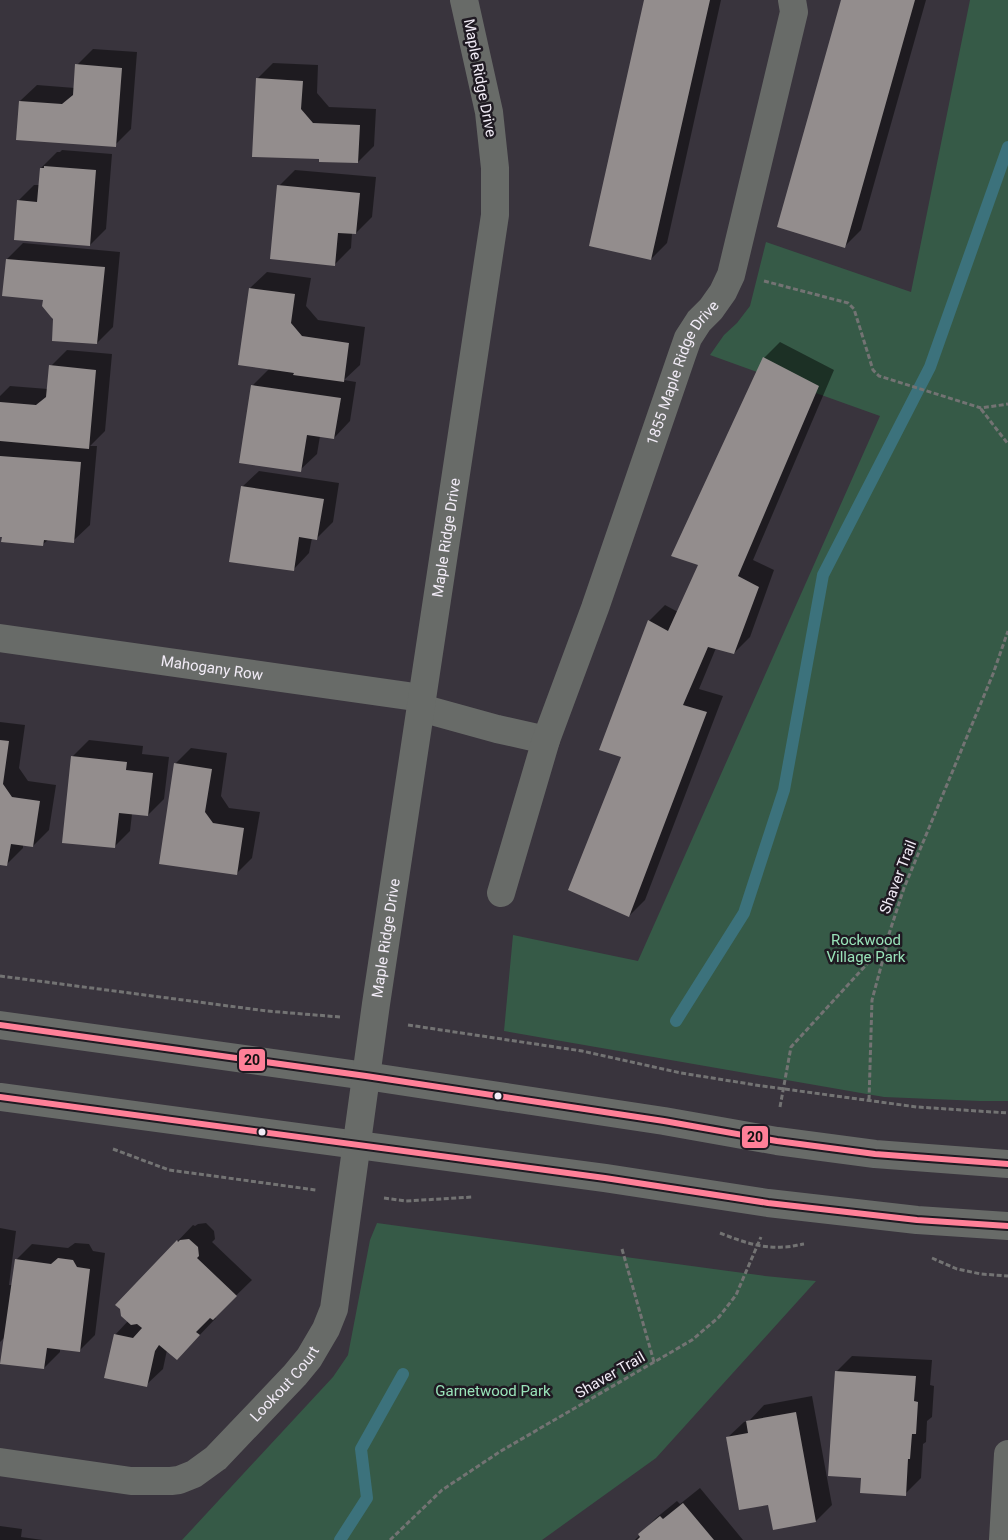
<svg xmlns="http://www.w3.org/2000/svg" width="1008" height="1540" font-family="Roboto,sans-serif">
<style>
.green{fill:#365a47}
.shadow{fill:#0007}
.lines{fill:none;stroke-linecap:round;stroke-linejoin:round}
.stream{stroke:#3c727c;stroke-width:12}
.building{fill:#938d8d}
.path{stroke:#737373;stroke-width:3;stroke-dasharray:5 2.5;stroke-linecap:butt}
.minor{stroke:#686b68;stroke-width:28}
.bus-1-casing{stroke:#1f1a22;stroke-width:10}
.bus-1{stroke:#ff8098;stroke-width:6}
.bus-dot{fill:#f2ecf7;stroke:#1f1a22;stroke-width:2}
.labels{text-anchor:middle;stroke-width:5;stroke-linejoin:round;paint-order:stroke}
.street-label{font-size:15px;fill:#f2ecf7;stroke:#1f1a22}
.park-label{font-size:15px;fill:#99e3b9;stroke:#1f1a22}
.line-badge{stroke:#1f1a22;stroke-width:2}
.pale-badge-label{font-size:14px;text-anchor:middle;font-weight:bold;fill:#111}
</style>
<rect width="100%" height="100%" fill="#39343d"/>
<path class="green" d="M 970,0 L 1008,0 L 1008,1101 L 980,1101 L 884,1097 L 504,1031 L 513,935 L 638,961 L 880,416 L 710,355 L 724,335 L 737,323 L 750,306 L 766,242 L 911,292 Z
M 377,1223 L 765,1276 L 816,1281 L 656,1458 L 542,1540 L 182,1540 L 333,1377 L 348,1355 L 370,1240 Z"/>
<path class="shadow" d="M 645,0 L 721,0 L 667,243 L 651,259 Z
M 842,0 L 926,0 L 861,230 L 845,246 Z
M 93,49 L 137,52 L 131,129 L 115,145 L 20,101 L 37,85 L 75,88 L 77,65 Z
M 273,63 L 318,65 L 317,93 L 329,107 L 376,109 L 374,146 L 358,162 L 257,79 Z
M 62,150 L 112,154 L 106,229 L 90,245 L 18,201 L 34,185 L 40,185 L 41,168 L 57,152 L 60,152 Z
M 295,170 L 376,177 L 372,217 L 356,233 L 352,233 L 351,248 L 335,264 L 279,186 Z
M 23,243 L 120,252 L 113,327 L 97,343 L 55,318 L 44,299 L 7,259 Z
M 267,272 L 311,278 L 306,306 L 318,320 L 365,327 L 360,365 L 344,380 L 356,382 L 350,421 L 334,438 L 320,436 L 317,454 L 300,470 L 253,385 L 270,368 L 250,288 Z
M 780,342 L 834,370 L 753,560 L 774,570 L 750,637 L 734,653 L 716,648 L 699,689 L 723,696 L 645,900 L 629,916 L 623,756 L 649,621 L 665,605 L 678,612 L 700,564 L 764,358 Z
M 67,350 L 112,354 L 105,431 L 90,446 L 97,446 L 90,525 L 73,541 L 48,540 L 43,544 L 0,536 L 0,396 L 10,386 L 48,389 L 51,366 Z
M 259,471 L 339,483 L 333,522 L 317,538 L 312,538 L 309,553 L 293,570 L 242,487 Z
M 0,722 L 25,725 L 19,768 L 28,781 L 56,785 L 49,830 L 33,846 L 23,845 L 23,848 L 7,864 L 0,863 Z
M 89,740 L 143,746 L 142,754 L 169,757 L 164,799 L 148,815 L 132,814 L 130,831 L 114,847 L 72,757 Z
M 191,748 L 227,753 L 221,796 L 229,808 L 260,812 L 252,858 L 236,874 L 175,764 Z
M 206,1223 L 214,1231 L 215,1239 L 212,1242 L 252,1280 L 214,1317 L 216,1318 L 193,1342 L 167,1350 L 163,1369 L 146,1385 L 115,1335 L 128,1321 L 121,1309 L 117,1305 L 193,1225 L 195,1226 L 198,1224 Z
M 0,1228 L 16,1231 L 9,1285 L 12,1285 L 16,1260 L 32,1244 L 68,1248 L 75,1243 L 89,1244 L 93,1251 L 105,1253 L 95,1335 L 79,1351 L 60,1348 L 60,1352 L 44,1368 L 5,1337 L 0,1342 Z
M 852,1356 L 932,1360 L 930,1385 L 934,1386 L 932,1417 L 927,1421 L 926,1442 L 923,1444 L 921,1478 L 905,1494 L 863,1477 L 836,1372 Z
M 812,1396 L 832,1505 L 816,1521 L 774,1529 L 769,1504 L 727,1438 L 744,1422 L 749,1421 L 764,1405 Z
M 700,1488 L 743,1540 L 635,1540 L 656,1518 L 677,1501 L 680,1504 Z
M 0,1526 L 22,1529 L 21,1537 L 43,1540 L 0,1540 Z"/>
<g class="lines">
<path class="stream" d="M 676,1021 L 744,913 L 784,790 L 823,575 L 930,367 L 1008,147
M 340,1540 L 367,1498 L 361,1449 L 403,1374"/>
</g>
<path class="building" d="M 644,0 L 710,0 L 651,260 L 589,246 Z
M 841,0 L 915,0 L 845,248 L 777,227 Z
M 75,64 L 122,68 L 116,147 L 16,140 L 19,101 L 62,104 L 73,95 Z
M 256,78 L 303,81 L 301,109 L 313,123 L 360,125 L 358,163 L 319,162 L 319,159 L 252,157 Z
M 44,166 L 96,170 L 90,246 L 14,240 L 17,200 L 37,202 L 40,168 L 44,168 Z
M 277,185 L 360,193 L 356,234 L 338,233 L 335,266 L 270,259 Z
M 6,259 L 105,267 L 97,344 L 52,341 L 53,319 L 51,317 L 42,306 L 43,300 L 2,296 Z
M 249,288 L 295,294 L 291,323 L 302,336 L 349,343 L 344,382 L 293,375 L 294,373 L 238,365 Z
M 763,357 L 819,386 L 738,576 L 759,587 L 734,654 L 708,647 L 683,705 L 707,712 L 629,917 L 568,890 L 621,757 L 599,750 L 648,620 L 668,631 L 698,565 L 671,556 Z
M 49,365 L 96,370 L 89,449 L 0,441 L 0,402 L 36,405 L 46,397 Z
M 251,385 L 341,398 L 334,439 L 307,435 L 301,472 L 239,463 Z
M 0,456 L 81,462 L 74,543 L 44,540 L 43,546 L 1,542 L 2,537 L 0,537 Z
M 241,486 L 324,499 L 317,540 L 299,537 L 294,571 L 229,562 Z
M 0,740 L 9,741 L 3,784 L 12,797 L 40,801 L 33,847 L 11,844 L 7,866 L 0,865 Z
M 71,756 L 127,762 L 126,770 L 153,773 L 148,816 L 119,813 L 115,848 L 62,843 Z
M 174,763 L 212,769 L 205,812 L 213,823 L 244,828 L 237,875 L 159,864 Z
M 189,1239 L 198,1247 L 199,1256 L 197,1258 L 237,1296 L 213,1320 L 210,1318 L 196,1332 L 200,1335 L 177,1360 L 159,1345 L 155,1351 L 147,1387 L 104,1378 L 114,1334 L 133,1338 L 142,1328 L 137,1324 L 131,1325 L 121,1316 L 120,1309 L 115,1305 L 177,1240 L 178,1242 L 180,1240 Z
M 58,1258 L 73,1260 L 77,1267 L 90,1269 L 80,1352 L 47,1348 L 44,1369 L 0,1364 L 15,1259 L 51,1264 Z
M 835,1371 L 916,1376 L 914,1401 L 918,1402 L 916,1434 L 912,1434 L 910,1459 L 908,1459 L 906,1496 L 860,1493 L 861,1478 L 828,1476 Z
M 796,1412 L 816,1522 L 773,1530 L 768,1505 L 739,1510 L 726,1437 L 748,1433 L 746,1421 Z
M 683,1503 L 714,1540 L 637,1540 L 640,1537 L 638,1534 L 660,1516 L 663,1519 Z"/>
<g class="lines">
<path class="path" d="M 764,281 L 848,303 L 854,309 L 873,370 L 879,376 L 981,408 L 1008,404
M 981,409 L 1008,444
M 0,976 L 267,1011 L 340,1017
M 408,1025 L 582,1051 L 681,1073 L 762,1086 L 917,1107 L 1008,1113
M 869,1100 L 872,1000 L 889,937
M 780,1107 L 791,1047 L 867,964 L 889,934 L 904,888 L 993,674 L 1008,631
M 113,1149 L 169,1170 L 316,1190
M 384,1198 L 406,1201 L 473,1197
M 720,1233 C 740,1241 762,1249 784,1247 C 791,1247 797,1245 804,1244
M 622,1249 L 654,1362
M 932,1258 L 957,1269 L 981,1274 L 1008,1276
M 390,1540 L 442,1490 L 501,1451 L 692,1340 L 719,1317 L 736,1295 L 761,1237"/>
<g class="minor">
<path id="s1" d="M 0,638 L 422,698"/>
<path d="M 421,708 L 497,729 L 546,740"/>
<path id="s2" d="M 501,893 L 546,740 L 595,608 L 682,355 L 688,338 L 699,321 L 711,309 L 723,292 L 731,275 L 794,12 L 792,0"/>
<path d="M 0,1025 L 366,1076 L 664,1121 L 777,1141 L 875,1154 L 1008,1164"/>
<path d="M 0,1097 L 605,1178 L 768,1203 L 917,1220 L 1008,1226"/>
<path id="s3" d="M 0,1462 L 131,1481 L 171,1481 L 179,1480 L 194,1474 L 216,1458 L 295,1375 L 309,1358 L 326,1329 L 334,1309 L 376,1004 L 495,215 L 495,168 L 489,112 L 464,0"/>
<path d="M 1003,1540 L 1008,1454"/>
</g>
<g class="bus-1-casing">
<path id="bus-1" d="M 0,1025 L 366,1076 L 664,1121 L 777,1141 L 875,1154 L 1008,1164
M 0,1097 L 605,1178 L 768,1203 L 917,1220 L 1008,1226"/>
</g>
<use href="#bus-1" class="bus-1"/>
</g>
<g class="bus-dot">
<circle cx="498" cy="1096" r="4.5"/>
<circle cx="262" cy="1132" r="4.5"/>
</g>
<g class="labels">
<g class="street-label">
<text transform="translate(480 78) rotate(79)" y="5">Maple Ridge Drive</text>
<text dy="5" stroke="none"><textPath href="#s2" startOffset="552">1855 Maple Ridge Drive</textPath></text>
<text dy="5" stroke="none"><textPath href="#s3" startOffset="1195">Maple Ridge Drive</textPath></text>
<text dy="5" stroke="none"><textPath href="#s1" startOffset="214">Mahogany Row</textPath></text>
<text transform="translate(898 877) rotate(-69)" y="5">Shaver Trail</text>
<text dy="5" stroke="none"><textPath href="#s3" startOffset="790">Maple Ridge Drive</textPath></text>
<text transform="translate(610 1375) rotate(-30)" y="5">Shaver Trail</text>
<text dy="5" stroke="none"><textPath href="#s3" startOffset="325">Lookout Court</textPath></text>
</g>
<g class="park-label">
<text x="866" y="945">Rockwood<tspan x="866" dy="17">Village Park</tspan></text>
<text x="493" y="1396">Garnetwood Park</text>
</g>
</g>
<g class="line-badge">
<rect x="238" y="1048" width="28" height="24" rx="5" fill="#ff8098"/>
<rect x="741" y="1125" width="28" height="24" rx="5" fill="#ff8098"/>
</g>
<g class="pale-badge-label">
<text x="252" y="1065">20</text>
<text x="755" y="1142">20</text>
</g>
</svg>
